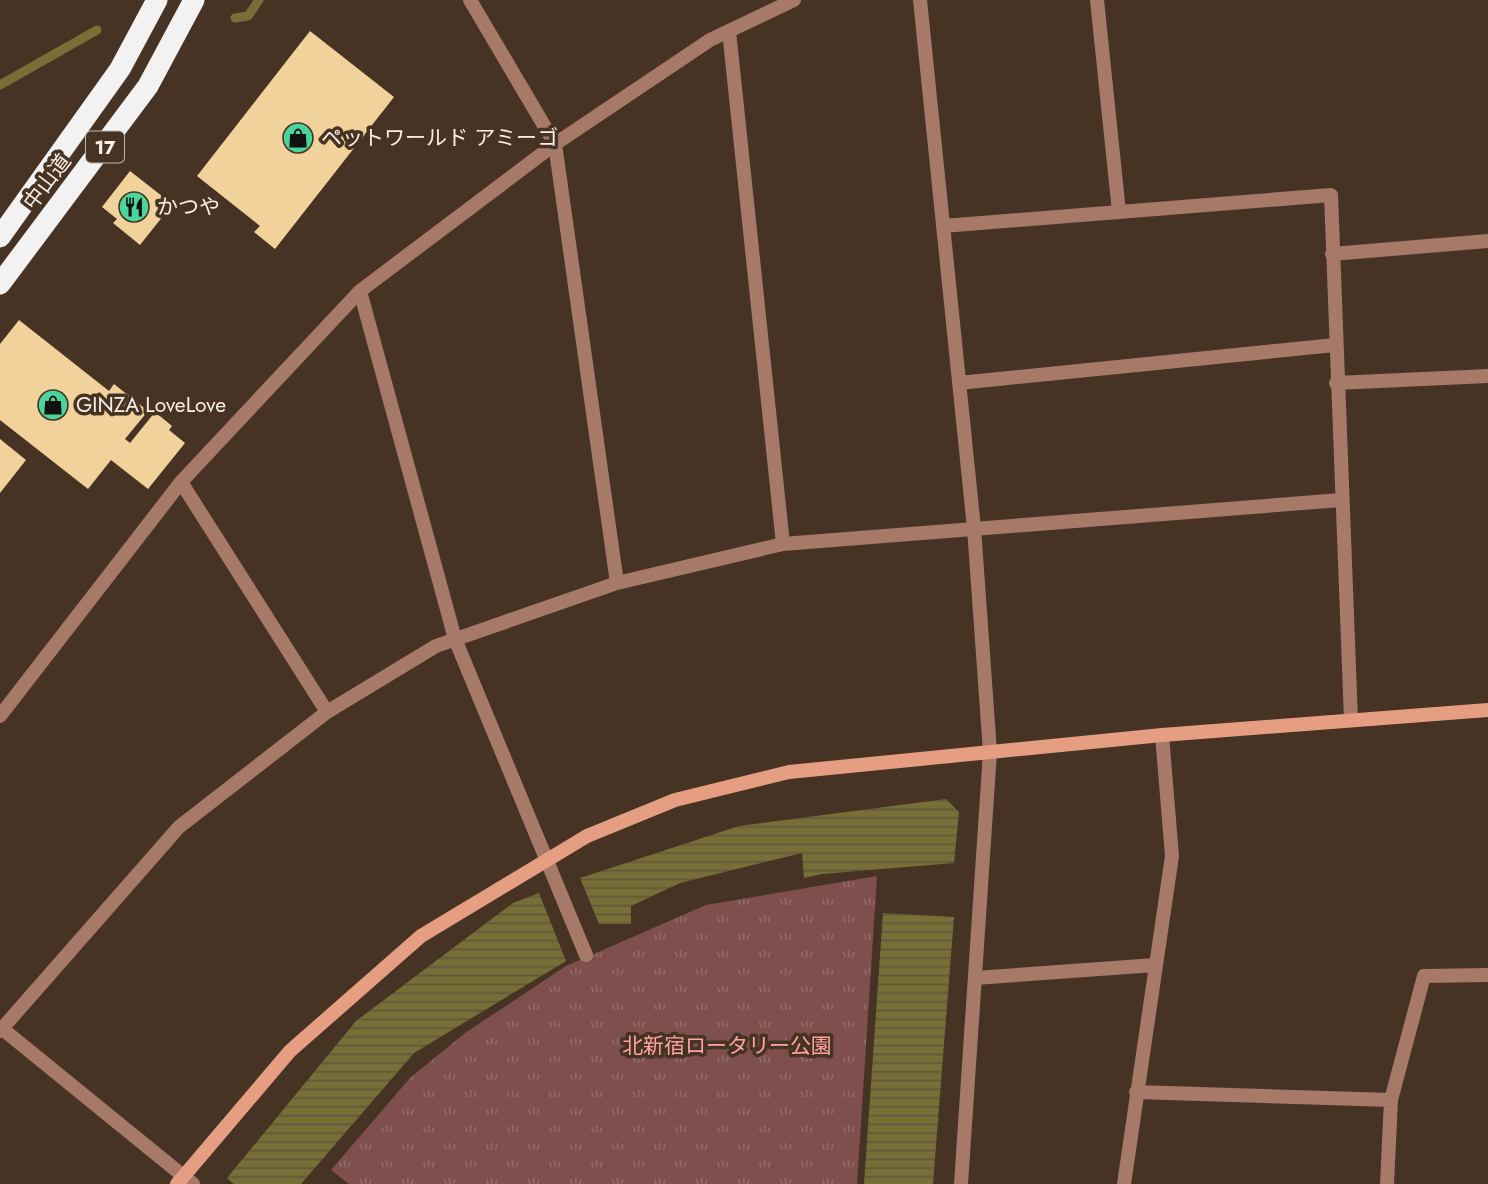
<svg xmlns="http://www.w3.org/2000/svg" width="1488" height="1184" font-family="Jost,'Noto Sans JP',sans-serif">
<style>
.park{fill:url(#park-tufts)}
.water{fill:url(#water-rules)}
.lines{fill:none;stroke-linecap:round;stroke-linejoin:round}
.stream{stroke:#776f36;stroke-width:9}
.building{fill:#f0d29a}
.street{stroke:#a77968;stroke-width:14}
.secondary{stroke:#e59e82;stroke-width:14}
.highway{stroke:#f2f2f2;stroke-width:21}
.labels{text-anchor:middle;stroke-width:7;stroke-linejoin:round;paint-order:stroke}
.shield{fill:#463323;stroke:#c4b6a9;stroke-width:2}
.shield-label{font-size:19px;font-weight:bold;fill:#faeee3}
.poi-label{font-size:21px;fill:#faeee3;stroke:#463323;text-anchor:start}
.street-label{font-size:21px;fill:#faeee3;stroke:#463323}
.park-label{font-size:21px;fill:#fea3a0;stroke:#463323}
</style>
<defs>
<pattern id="park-tufts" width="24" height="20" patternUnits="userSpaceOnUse" patternTransform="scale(1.75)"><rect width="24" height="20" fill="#7e4f4d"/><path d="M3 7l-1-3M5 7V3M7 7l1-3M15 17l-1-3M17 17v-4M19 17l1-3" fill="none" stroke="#916966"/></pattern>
<pattern id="water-rules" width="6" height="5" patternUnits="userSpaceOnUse" patternTransform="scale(1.75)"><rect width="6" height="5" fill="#776f36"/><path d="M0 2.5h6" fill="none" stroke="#5f593e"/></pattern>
</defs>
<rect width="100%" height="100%" fill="#463323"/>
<path class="park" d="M 877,876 L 857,1184 L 349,1184 L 331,1170 L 410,1078 L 465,1033 L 566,966 L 706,905 Z"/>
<path class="water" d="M 946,799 L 959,812 L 954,863 L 822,874 L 804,878 L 802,853 L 680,883 L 631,906 L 631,924 L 599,924 L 580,878 L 739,826 Z
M 539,893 L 566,961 L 414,1053 L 301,1184 L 234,1184 L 227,1178 L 356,1021 L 513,903 Z
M 883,913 L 954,917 L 933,1184 L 864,1184 Z"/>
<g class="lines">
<path class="stream" d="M 235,18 L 248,16 L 259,0
M 0,85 L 97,30"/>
</g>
<path class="building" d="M 310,31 L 394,97 L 275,249 L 254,232 L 260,226 L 197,176 Z
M 130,171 L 167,200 L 161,207 L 167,211 L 140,245 L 113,223 L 117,219 L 102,207 Z
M 19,320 L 109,391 L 114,384 L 148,411 L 125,439 L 130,443 L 155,412 L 172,426 L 169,430 L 185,443 L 148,489 L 111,460 L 88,489 L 0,420 L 0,344 Z
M 0,439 L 26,460 L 0,493 Z"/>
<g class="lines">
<path class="street" d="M 470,0 L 555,144 L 617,583
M 920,0 L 974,528 L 990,752 L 961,1184
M 1097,0 L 1119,212
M 729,31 L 783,544
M 943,226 L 1331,195 L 1351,720
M 1332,254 L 1488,241
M 360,291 L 455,639 L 586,955
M 959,383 L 1335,345
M 1336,383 L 1488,376
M 181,482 L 327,712
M 0,716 L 181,482 L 360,291 L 555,144 L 710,40 L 794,0
M 975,978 L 1155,965
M 0,1027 L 193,1184
M 0,1031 L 179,827 L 327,712 L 436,646 L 617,583 L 783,544 L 1341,500
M 1136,1092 L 1391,1100
M 1124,1184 L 1172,856 L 1162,735
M 1387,1184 L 1391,1100 L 1424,976 L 1488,975"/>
<path class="secondary" d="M 177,1184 L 290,1051 L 421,936 L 587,836 L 675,800 L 789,772 L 1162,735 L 1488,710"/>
<path class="highway" d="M 0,237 L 120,69 L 157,0
M 0,284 L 148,86 L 194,0"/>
</g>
<defs>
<g id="shop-disc" transform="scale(1.575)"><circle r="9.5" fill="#4bd49b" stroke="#463323"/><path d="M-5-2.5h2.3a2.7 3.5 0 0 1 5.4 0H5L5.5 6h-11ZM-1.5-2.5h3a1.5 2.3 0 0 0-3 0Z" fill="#111"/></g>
<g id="restaurant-disc" transform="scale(1.575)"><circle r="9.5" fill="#4bd49b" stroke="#463323"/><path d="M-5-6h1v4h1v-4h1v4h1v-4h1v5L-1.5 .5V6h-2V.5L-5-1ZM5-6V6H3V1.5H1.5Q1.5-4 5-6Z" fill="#111"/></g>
</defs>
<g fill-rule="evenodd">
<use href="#shop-disc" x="298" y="138"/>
<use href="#restaurant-disc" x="134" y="207"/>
<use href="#shop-disc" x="53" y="405"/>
</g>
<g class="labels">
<rect class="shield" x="86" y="131.5" width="38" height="31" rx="5"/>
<g class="shield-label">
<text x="105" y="154">17</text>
</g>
<g class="poi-label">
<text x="321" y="145">ペットワールド アミーゴ</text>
<text x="157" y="214">かつや</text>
<text x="76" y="412">GINZA LoveLove</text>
</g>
<g class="street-label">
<text transform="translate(47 182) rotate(-53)" y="7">中山道</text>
</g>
<g class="park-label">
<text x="727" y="1053">北新宿ロータリー公園</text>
</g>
</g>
</svg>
